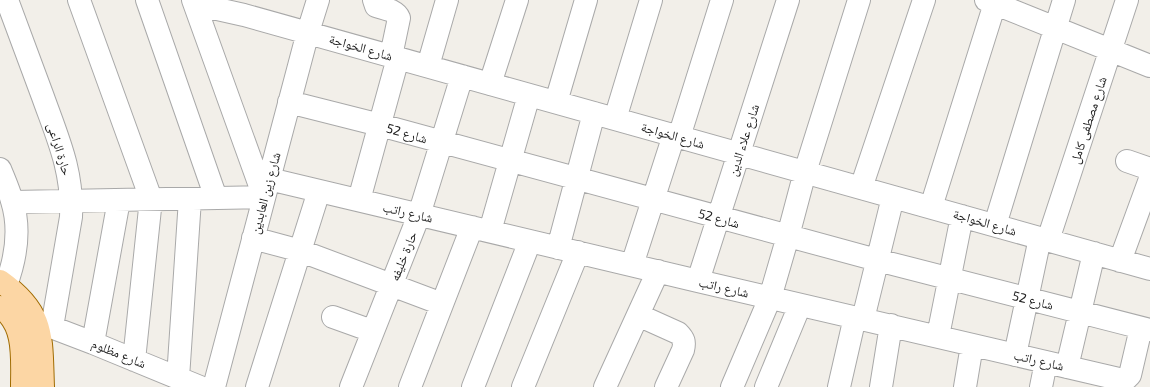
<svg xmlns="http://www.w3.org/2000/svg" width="1150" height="387" font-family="'Exo 2','Noto Naskh Arabic',sans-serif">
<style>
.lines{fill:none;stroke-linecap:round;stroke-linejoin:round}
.minor-casing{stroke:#a9a9a9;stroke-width:24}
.major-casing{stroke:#a06b00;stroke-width:24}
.minor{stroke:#fff;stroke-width:22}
.major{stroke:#fcd6a4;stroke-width:22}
.labels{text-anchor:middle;stroke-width:3;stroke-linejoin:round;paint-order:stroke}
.street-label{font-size:13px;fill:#222;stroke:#fff}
</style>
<rect width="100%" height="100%" fill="#f2efe9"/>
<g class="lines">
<g class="minor-casing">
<path id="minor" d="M 7,0 C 19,32 31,65 43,97 C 58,139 73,171 71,217 L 52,327
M 79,0 L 151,199 L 134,360
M 147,0 L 216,198
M 374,0 L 376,6 C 384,9 396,10 399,18 L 391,56
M 986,0 L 1150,66
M 195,4 L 244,15 L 1150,269
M 428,66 L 447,0
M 490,84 L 517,0
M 289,102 L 380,125 L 877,260 L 1150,330
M 556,102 L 586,0
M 615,119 L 651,0
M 679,137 L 722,0
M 1127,161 L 1150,169
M 0,169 C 4,179 9,190 12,201 C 21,230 16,258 6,285
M 269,179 L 698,281 L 1123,380 L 1127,378 L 1130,375 L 1141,328
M 861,188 L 924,0
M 359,200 L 398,58
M 13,202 L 264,197 L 193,0
M 931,207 L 996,0
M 995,225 L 1064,0
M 490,231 L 529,95
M 253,238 L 301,251 L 442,304
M 1048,240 L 1127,0
M 558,248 L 594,113
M 1120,261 L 1150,179
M 632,265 L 674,135
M 698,281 L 788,0
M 638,315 L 678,333 C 684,339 685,342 683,350 L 666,387
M 333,317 L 372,331
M 863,319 L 893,197
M 38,322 L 93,343 L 200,387
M 938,336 L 962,216
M 93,343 L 119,200
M 1015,355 L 1040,238
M 1067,367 L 1094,253
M 178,378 L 190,199
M 214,387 L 308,32 L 318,0
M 257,387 L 319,191
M 351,387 L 419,215 L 462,76
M 410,387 L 472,227
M 473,387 L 530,241
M 523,387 L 578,252
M 605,387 L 658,271
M 732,387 L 770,298 L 788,236 L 805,172 L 859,0
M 766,387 L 800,305
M 839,387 L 855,317
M 881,387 L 891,325
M 965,387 L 972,345
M 1041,387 L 1046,362"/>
</g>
<g class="major-casing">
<path id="major" d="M 0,281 C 45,313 41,336 43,387
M 0,307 C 26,324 22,359 22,387"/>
</g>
<use href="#minor" class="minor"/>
<use href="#major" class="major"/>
</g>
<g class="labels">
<g class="street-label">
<text transform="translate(361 47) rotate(16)" y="5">شارع الخواجة</text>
<text transform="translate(1088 120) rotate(-72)" y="5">شارع مصطفى كامل</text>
<text transform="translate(407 133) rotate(16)" y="5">شارع 52</text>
<text transform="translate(673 135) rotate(16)" y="5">شارع الخواجة</text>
<text transform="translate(743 140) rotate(-72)" y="5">شارع علاء الدين</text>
<text transform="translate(60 149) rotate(73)" y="5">حارة الراعى</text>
<text transform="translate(265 193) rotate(-75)" y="5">شارع زين العابدين</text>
<text transform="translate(408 212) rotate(13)" y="5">شارع راتب</text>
<text transform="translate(719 218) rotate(15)" y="5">شارع 52</text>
<text transform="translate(985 222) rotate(16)" y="5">شارع الخواجة</text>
<text transform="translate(403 256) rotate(-68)" y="5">حارة خليفه</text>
<text transform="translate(724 287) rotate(13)" y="5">شارع راتب</text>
<text transform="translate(1033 300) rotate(14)" y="5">شارع 52</text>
<text transform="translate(119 353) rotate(22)" y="5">شارع مظلوم</text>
<text transform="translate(1039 360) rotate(13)" y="5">شارع راتب</text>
</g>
</g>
</svg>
